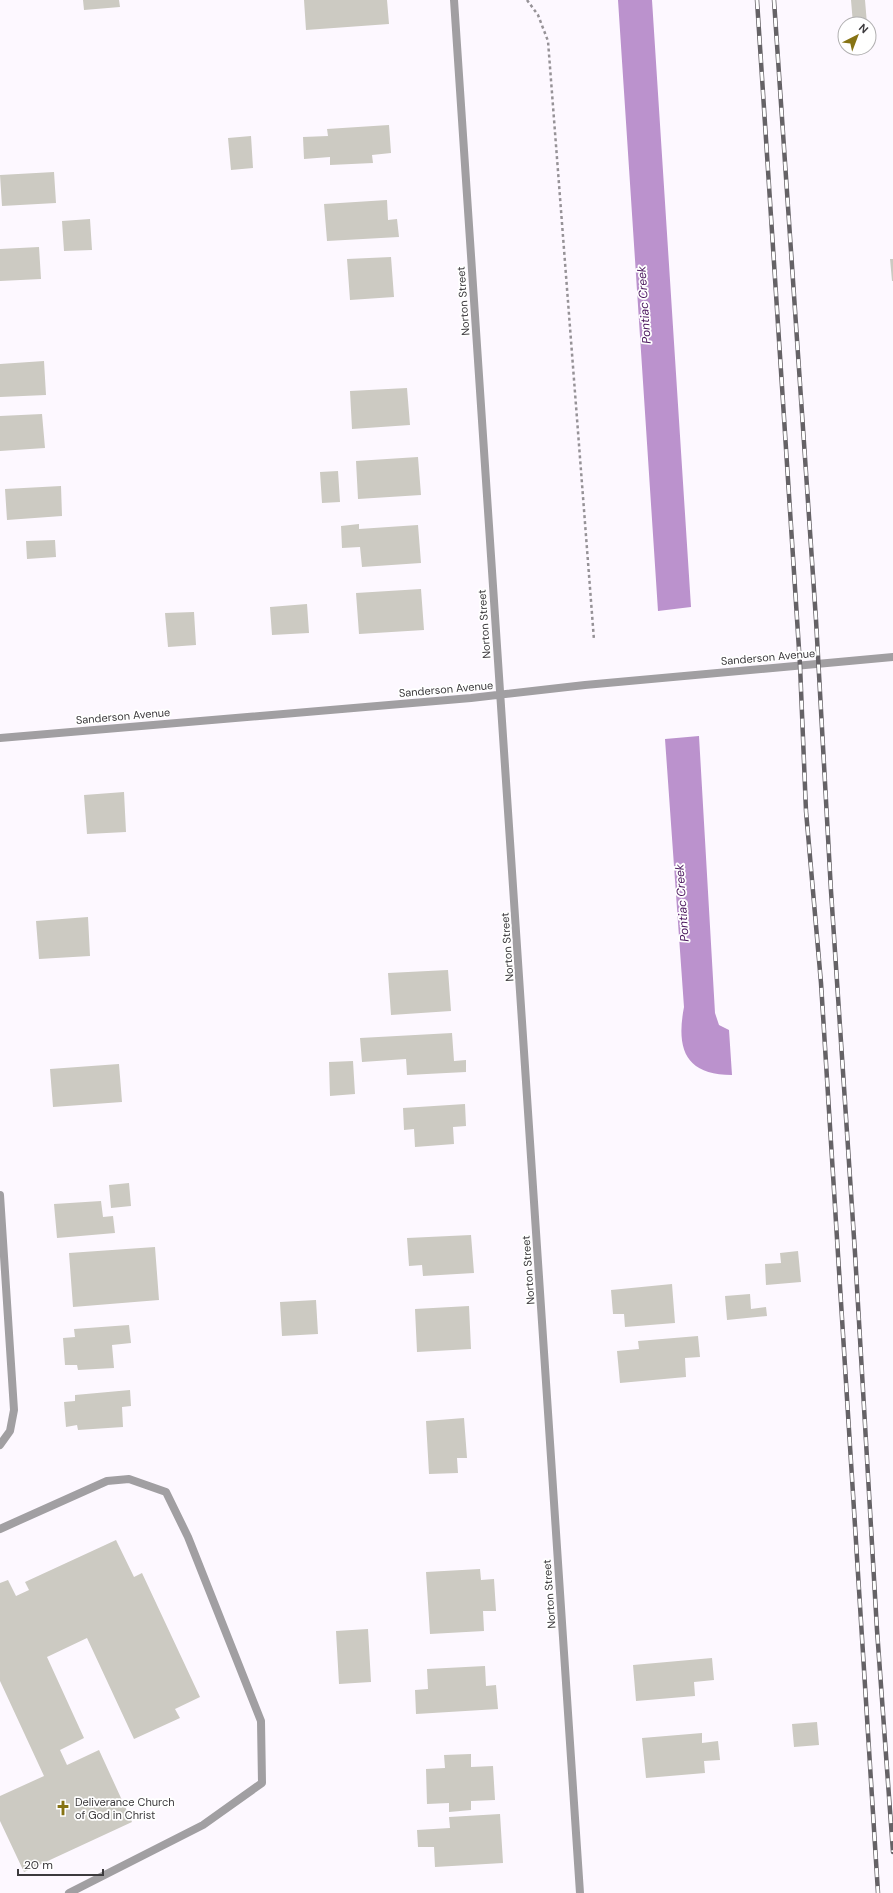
<svg xmlns="http://www.w3.org/2000/svg" width="893" height="1893" font-family="'DM Sans',sans-serif">
<style>
.water{fill:#bb92cd}
.building{fill:#cccac2}
.lines{fill:none;stroke-linecap:round;stroke-linejoin:round}
.path{stroke:#969297;stroke-width:2.5;stroke-dasharray:3 3;stroke-linecap:butt}
.service{stroke:#a19fa2;stroke-width:8}
.minor{stroke:#a19fa2;stroke-width:8}
.rail-casing{stroke:#656266;stroke-width:4.5}
.rail{stroke:#fff;stroke-width:3;stroke-dasharray:9;stroke-linecap:butt}
.labels{text-anchor:middle;stroke-width:3.5;stroke-linejoin:round;paint-order:stroke}
.street-label{font-size:11px;fill:#3c3a3d;stroke:#fff}
.poi-label{font-size:11px;fill:#3c3a3d;stroke:#fff;text-anchor:start}
.water-label{font-size:12px;font-style:italic;fill:#48145b;stroke:#fff}
</style>
<rect width="100%" height="100%" fill="#fdf8ff"/>
<path class="water" d="M 618,0 L 652,0 L 691,607 L 658,611 Z
M 699,736 L 715,1013 L 719,1025 L 729,1030 L 732,1075 C 685,1075 676,1049 684,1007 L 665,739 Z"/>
<path class="building" d="M 83,0 L 119,0 L 120,7 L 84,10 Z
M 304,0 L 387,0 L 389,24 L 306,30 Z
M 851,0 L 865,0 L 867,24 L 853,24 Z
M 389,125 L 391,153 L 372,155 L 373,163 L 330,165 L 330,157 L 304,159 L 303,137 L 328,136 L 327,129 Z
M 251,136 L 253,168 L 231,170 L 228,138 Z
M 54,172 L 56,203 L 2,206 L 0,175 Z
M 387,200 L 388,220 L 397,219 L 399,237 L 327,241 L 324,204 Z
M 90,219 L 92,250 L 64,251 L 62,221 Z
M 39,247 L 41,279 L 0,281 L 0,249 Z
M 391,257 L 394,297 L 350,300 L 347,259 Z
M 890,259 L 893,259 L 893,281 L 892,281 Z
M 44,361 L 46,395 L 0,397 L 0,364 Z
M 407,388 L 410,425 L 352,429 L 350,391 Z
M 42,414 L 45,448 L 0,451 L 0,416 Z
M 418,457 L 421,495 L 358,499 L 356,461 Z
M 338,471 L 340,502 L 322,503 L 320,472 Z
M 61,486 L 62,516 L 7,520 L 5,489 Z
M 359,524 L 359,529 L 418,525 L 421,563 L 362,567 L 360,547 L 342,548 L 341,526 Z
M 55,540 L 56,557 L 27,559 L 26,541 Z
M 421,589 L 424,630 L 359,634 L 356,593 Z
M 307,604 L 309,633 L 272,635 L 270,607 Z
M 194,612 L 196,645 L 168,647 L 165,613 Z
M 124,792 L 126,832 L 87,834 L 84,795 Z
M 88,917 L 90,956 L 39,959 L 36,921 Z
M 448,970 L 451,1011 L 391,1015 L 388,973 Z
M 452,1033 L 454,1061 L 466,1060 L 466,1072 L 407,1075 L 406,1059 L 362,1062 L 360,1038 Z
M 353,1061 L 355,1094 L 330,1096 L 329,1062 Z
M 119,1064 L 122,1102 L 53,1107 L 50,1069 Z
M 465,1104 L 466,1126 L 453,1127 L 454,1144 L 415,1147 L 414,1129 L 404,1130 L 403,1108 Z
M 129,1183 L 131,1206 L 111,1208 L 109,1185 Z
M 101,1201 L 103,1217 L 113,1216 L 115,1233 L 57,1238 L 54,1204 Z
M 471,1235 L 474,1273 L 423,1276 L 422,1265 L 409,1266 L 407,1238 Z
M 155,1247 L 159,1300 L 73,1307 L 69,1253 Z
M 798,1251 L 801,1282 L 766,1285 L 765,1264 L 781,1263 L 780,1253 Z
M 672,1284 L 675,1323 L 625,1327 L 624,1314 L 613,1314 L 611,1290 Z
M 750,1294 L 751,1309 L 766,1307 L 767,1316 L 727,1320 L 725,1296 Z
M 316,1300 L 318,1334 L 282,1336 L 280,1302 Z
M 469,1306 L 471,1349 L 417,1352 L 415,1309 Z
M 129,1325 L 131,1343 L 112,1345 L 114,1368 L 78,1370 L 77,1365 L 65,1365 L 63,1338 L 75,1337 L 74,1329 Z
M 698,1336 L 700,1357 L 685,1358 L 686,1377 L 620,1383 L 617,1351 L 639,1349 L 638,1341 Z
M 130,1390 L 131,1406 L 122,1407 L 123,1427 L 78,1430 L 77,1425 L 66,1427 L 64,1402 L 75,1401 L 75,1395 Z
M 464,1418 L 467,1458 L 457,1458 L 458,1473 L 429,1474 L 426,1421 Z
M 116,1540 L 134,1577 L 142,1573 L 200,1697 L 175,1709 L 180,1718 L 134,1739 L 87,1638 L 47,1657 L 84,1738 L 60,1750 L 67,1765 L 99,1750 L 132,1822 L 24,1872 L 0,1821 L 0,1796 L 44,1776 L 0,1681 L 0,1583 L 8,1580 L 16,1596 L 29,1590 L 25,1582 Z
M 480,1569 L 481,1580 L 494,1579 L 496,1611 L 483,1611 L 484,1631 L 430,1634 L 426,1572 Z
M 368,1629 L 371,1682 L 339,1684 L 336,1631 Z
M 712,1658 L 714,1680 L 694,1682 L 695,1696 L 636,1701 L 633,1665 Z
M 485,1666 L 486,1686 L 496,1685 L 498,1709 L 416,1714 L 415,1690 L 428,1689 L 427,1669 Z
M 817,1722 L 819,1745 L 794,1747 L 792,1724 Z
M 702,1733 L 702,1743 L 718,1741 L 720,1760 L 704,1761 L 705,1773 L 646,1778 L 642,1738 Z
M 471,1754 L 471,1767 L 493,1766 L 495,1800 L 471,1801 L 471,1810 L 449,1812 L 449,1803 L 427,1804 L 426,1769 L 445,1768 L 444,1755 Z
M 500,1814 L 503,1863 L 435,1867 L 434,1847 L 418,1847 L 417,1830 L 450,1828 L 449,1817 Z"/>
<g class="lines">
<path class="path" d="M 527,0 L 538,15 L 548,41 L 594,640"/>
<path class="service" d="M 0,1529 L 107,1481 L 129,1479 L 166,1492 L 188,1537 L 261,1721 L 262,1783 L 203,1825 L 69,1893"/>
<path class="minor" d="M 454,0 L 580,1893
M 0,738 L 471,698 L 585,685 L 893,657
M 0,1195 L 14,1410 L 10,1431 L 0,1445"/>
<g class="rail-casing">
<path id="rail" d="M 757,0 L 800,665 L 806,811 L 821,983 L 878,1893
M 774,0 L 816,620 L 831,891 L 855,1253 L 877,1630 L 893,1852"/>
</g>
<use href="#rail" class="rail"/>
</g>
<defs>
<g id="church-bare" transform="scale(1.2)"><path d="M-1.2-6h2.4v3.5h3.3v2.4h-3.3V6h-2.4V-.1h-3.3v-2.4h3.3Z" fill="#867314" stroke="#fff" stroke-width="2.5" paint-order="stroke"/></g>
</defs>
<g fill-rule="evenodd">
<use href="#church-bare" x="63" y="1808"/>
</g>
<g class="labels">
<g class="street-label">
<text transform="translate(463 301) rotate(-94)" y="4">Norton Street</text>
<text transform="translate(484 624) rotate(-94)" y="4">Norton Street</text>
<text transform="translate(768 657) rotate(-5)" y="4">Sanderson Avenue</text>
<text transform="translate(446 689) rotate(-5)" y="4">Sanderson Avenue</text>
<text transform="translate(123 716) rotate(-5)" y="4">Sanderson Avenue</text>
<text transform="translate(507 947) rotate(-94)" y="4">Norton Street</text>
<text transform="translate(528 1270) rotate(-94)" y="4">Norton Street</text>
<text transform="translate(549 1594) rotate(-94)" y="4">Norton Street</text>
</g>
<g class="poi-label">
<text x="75" y="1806">Deliverance Church<tspan x="75" dy="13">of God in Christ</tspan></text>
</g>
<g class="water-label">
<text transform="translate(644 305) rotate(-94)" y="4">Pontiac Creek</text>
<text transform="translate(682 903) rotate(-94)" y="4">Pontiac Creek</text>
</g>
</g>
<g transform="translate(857 36) rotate(42)"><circle r="19" fill="#ffffff" stroke="#b1b0b1"/>
<path d="M0-3L7 15L0 10L-7 15Z" fill="#867314"/>
<text y="-6" font-size="11" font-weight="bold" text-anchor="middle" fill="#3c3a3d">N</text>
</g>
<path d="M18 1869v6h85v-6" fill="none" stroke="#3c3a3d" stroke-width="2"/>
<text x="24" y="1869" font-size="12" fill="#3c3a3d" stroke="#ffffff" stroke-width="3" paint-order="stroke">20 m</text>
</svg>
